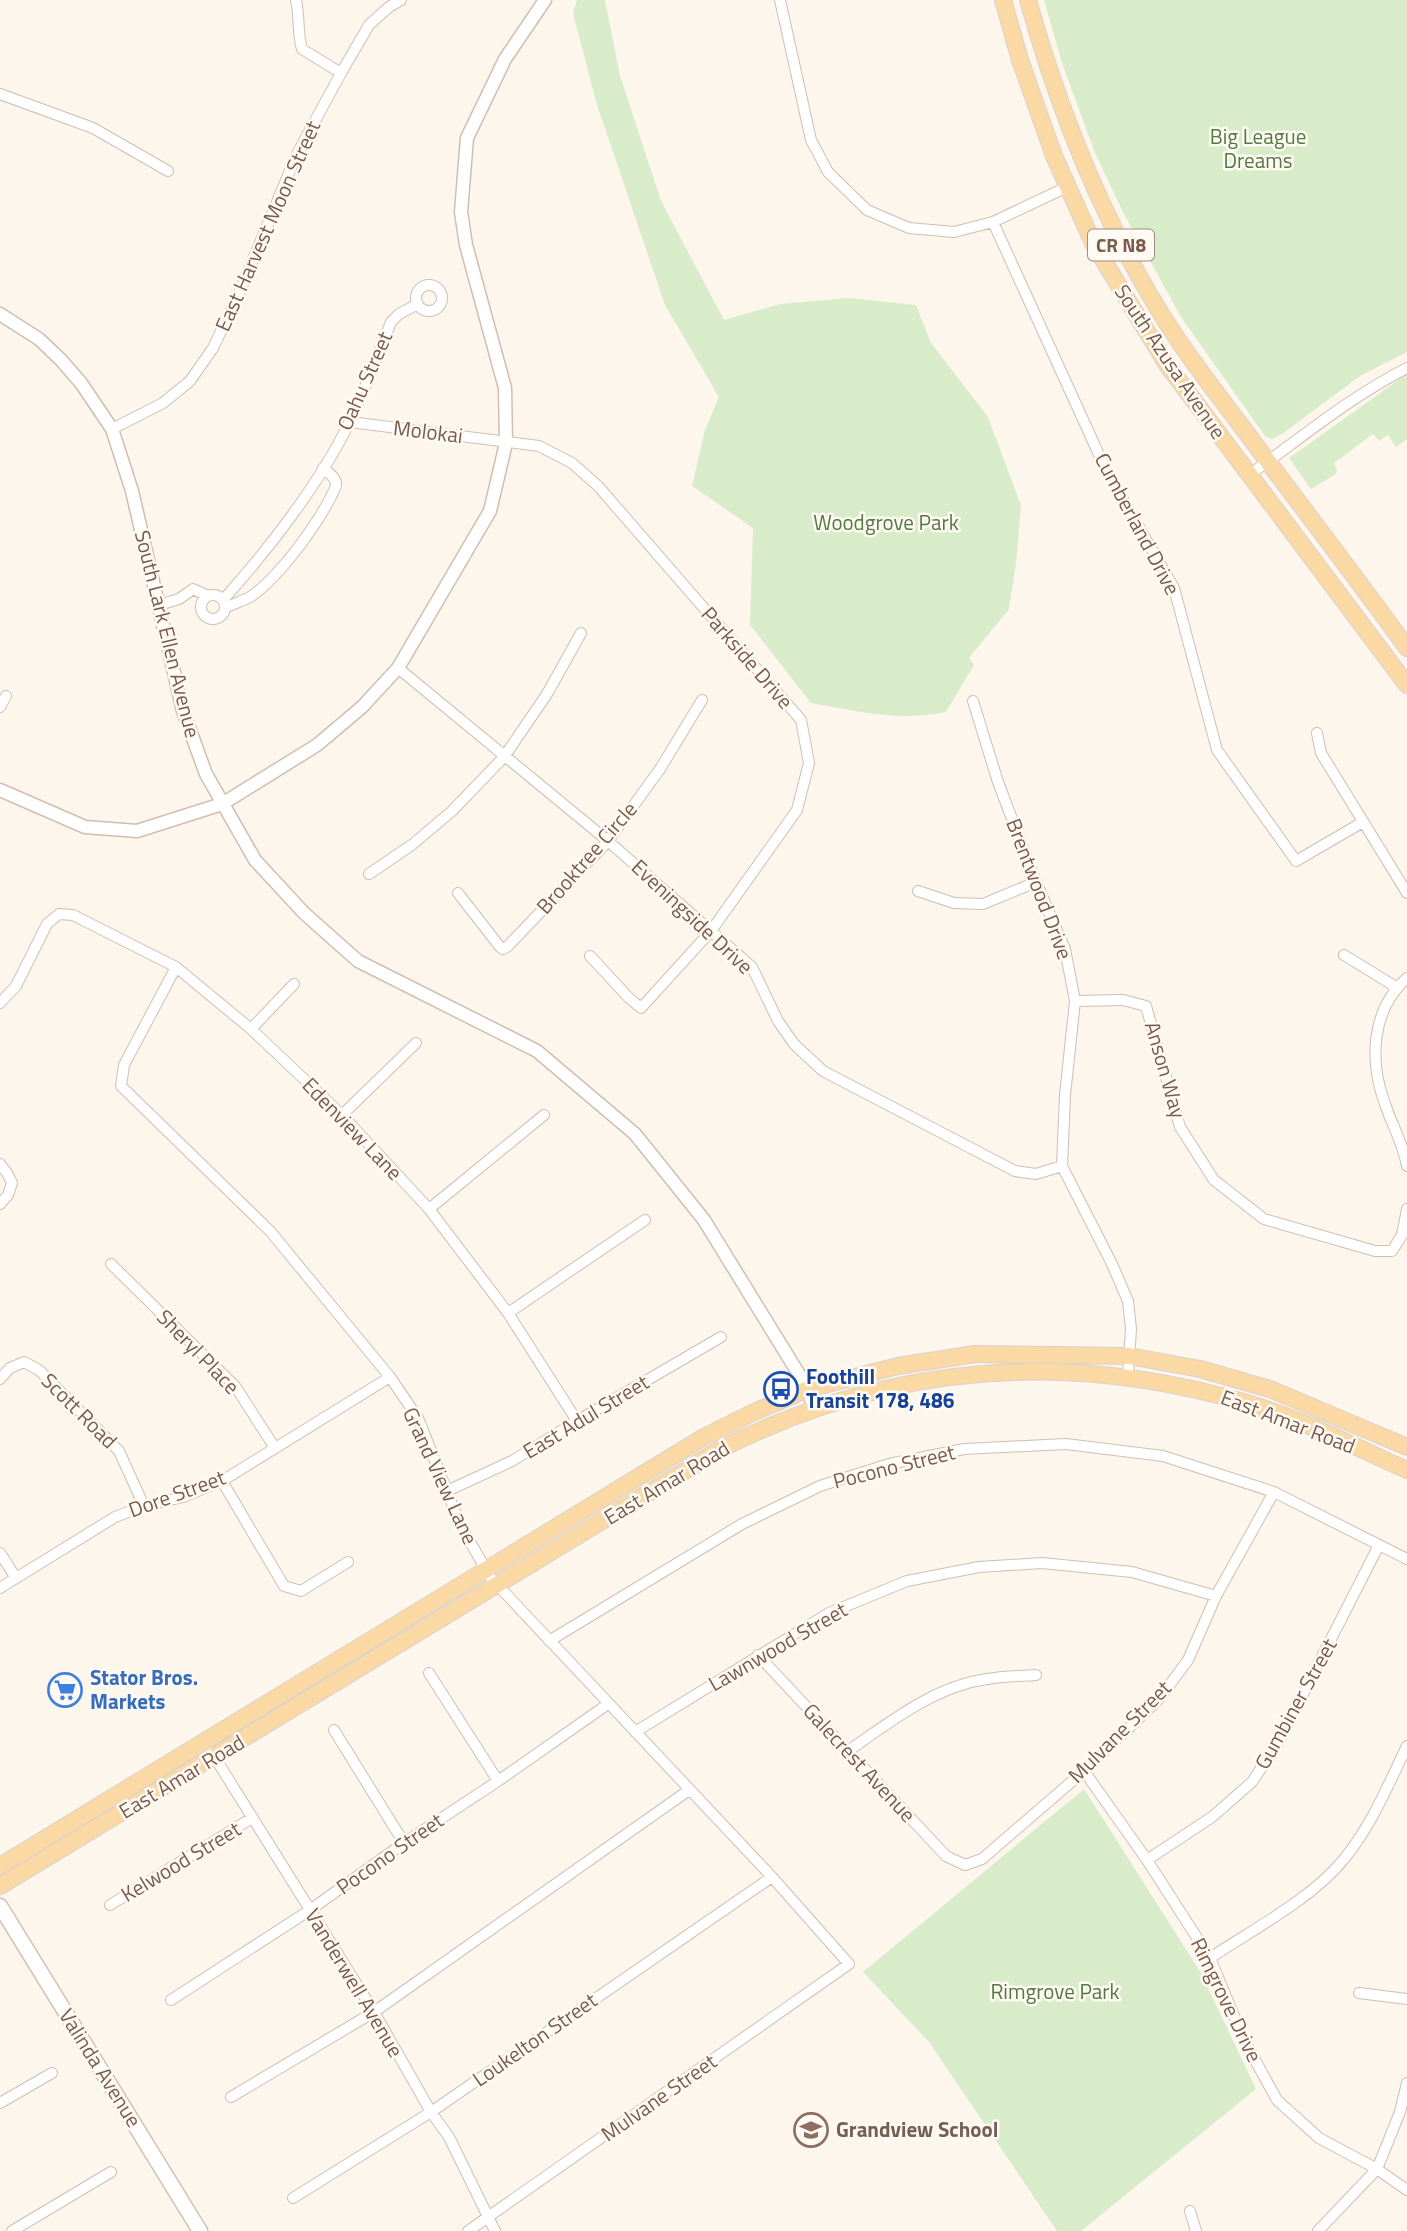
<svg xmlns="http://www.w3.org/2000/svg" width="1407" height="2231" font-family="'Titillium Web',sans-serif">
<style>
.green{fill:#d8ecc9}
.lines{fill:none;stroke-linecap:round;stroke-linejoin:round}
.minor-casing{stroke:#d1beb0;stroke-width:12}
.tertiary-casing{stroke:#d1beb0;stroke-width:15}
.secondary-casing{stroke:#d6c0b0;stroke-width:17}
.primary-casing{stroke:#dad1cd;stroke-width:18}
.minor{stroke:#fff;stroke-width:10}
.tertiary{stroke:#fff;stroke-width:12}
.secondary{stroke:#fff;stroke-width:14}
.primary{stroke:#fbd9a5;stroke-width:16}
.labels{text-anchor:middle;stroke-width:5;stroke-linejoin:round;paint-order:stroke}
.shield{fill:#fffaf3;stroke:#a28b7f;stroke-width:2}
.shield-label{font-size:19px;font-weight:bold;fill:#7a5c4d}
.park-label{font-size:21px;fill:#537a41;stroke:#fffaf3}
.street-label{font-size:21px;fill:#7a5c4d;stroke:#fffaf3}
.transit-label{font-size:21px;font-weight:bold;fill:#164399;stroke:#fffaf3;text-anchor:start}
.shop-label{font-size:21px;font-weight:bold;fill:#366cbe;stroke:#fffaf3;text-anchor:start}
.education-label{font-size:21px;font-weight:bold;fill:#785e54;stroke:#fffaf3;text-anchor:start}
</style>
<rect width="100%" height="100%" fill="#fdf6ec"/>
<path class="green" d="M 577,0 L 605,0 L 620,76 L 661,201 L 724,320 L 780,304 L 849,298 L 916,305 L 931,343 L 988,417 L 1021,505 L 1016,563 L 1009,609 L 969,658 L 974,665 L 946,712 C 901,722 856,711 811,703 L 750,625 L 753,528 L 692,486 L 705,430 L 719,397 L 665,305 L 597,105 L 573,13 Z
M 1044,0 L 1407,0 L 1407,352 L 1360,376 L 1282,434 L 1272,439 L 1265,436 L 1181,317 L 1124,214 L 1095,153 L 1063,66 Z
M 1407,374 L 1407,439 L 1396,447 L 1388,435 L 1379,441 L 1373,434 L 1334,463 L 1337,470 L 1336,474 L 1311,489 L 1289,458 Z
M 1084,1789 L 1201,1973 L 1256,2089 L 1081,2231 L 1057,2231 L 929,2042 L 863,1972 Z"/>
<g class="lines">
<g class="minor-casing">
<path id="minor" d="M 296,0 C 300,17 297,33 302,49 L 341,73
M 780,0 L 811,140 L 828,172 L 867,210 L 909,228 L 954,232 L 993,222 L 1067,187
M 0,94 L 93,128 L 168,171
M 993,222 L 1106,470 L 1174,588 L 1217,750 L 1296,861 L 1363,822
M416 298a13 13 0 1 1 26 0a13 13 0 1 1-26 0Z
M 350,422 L 539,446 L 572,463 L 598,486 L 801,720 L 809,763 L 797,810 L 711,931 L 641,1008 L 629,998 L 590,956
M 112,429 L 163,403 L 190,381 L 213,348 L 239,293 L 297,154 L 341,73 L 369,25 L 389,7 L 401,0
M 1249,475 C 1301,438 1350,397 1407,368
M201 607a12 12 0 1 1 24 0a12 12 0 1 1-24 0Z
M 223,600 C 268,550 321,482 350,421 C 365,389 378,355 391,322 L 399,314 L 418,304
M 159,605 L 179,599 L 193,589 L 208,596
M 225,608 C 233,604 242,601 250,597 C 280,577 322,519 336,486 C 337,478 329,473 323,468
M 398,668 L 608,841 L 752,967 L 778,1021 L 794,1044 L 823,1071 L 1015,1171 L 1036,1174 L 1062,1166
M 973,701 L 998,782 L 1036,882 L 1065,949 L 1075,1001 L 1065,1095 L 1062,1166 L 1112,1264 L 1128,1301 L 1131,1329 L 1128,1376
M 0,707 L 6,696
M 1317,733 L 1321,753 L 1407,893
M 369,874 L 413,844 L 452,811 L 504,757 L 547,694 L 581,633
M 918,891 L 954,903 L 983,904 L 1036,882
M 458,893 L 500,947 L 503,949 L 507,947 L 608,841 L 660,769 L 702,700
M 1344,955 L 1396,987
M 176,967 L 124,1065 L 121,1086 L 270,1231 L 390,1377 L 418,1418 L 460,1524 L 490,1577 L 772,1877 L 849,1964 L 468,2231
M 1407,978 C 1371,1010 1369,1061 1385,1104 C 1392,1125 1403,1143 1407,1166
M 1075,1001 L 1123,1000 L 1146,1006 L 1180,1127 L 1214,1180 L 1264,1219 L 1375,1251 L 1392,1251 L 1402,1235 L 1407,1209
M 0,1003 L 16,986 L 47,924 L 59,914 L 73,915 L 176,967 L 251,1029 L 342,1115 L 429,1209 L 508,1313 L 577,1421
M 251,1029 L 294,984
M 342,1115 L 416,1043
M 0,1164 L 7,1173 L 12,1183 L 8,1195 L 0,1204
M 429,1209 L 544,1115
M 111,1264 L 235,1386 L 275,1448
M 508,1313 L 645,1220
M 0,1379 L 10,1368 L 24,1362 L 39,1370 L 119,1451 L 144,1506
M 222,1481 L 284,1586 L 301,1591 L 348,1562
M 447,1491 L 512,1461 L 577,1421 L 721,1337
M 0,1553 L 16,1578
M 0,1588 L 115,1517 L 144,1506 L 183,1497 L 222,1481 L 390,1377
M 549,1641 L 742,1524 L 820,1486 L 889,1464 L 964,1449 L 1066,1444 L 1163,1456 L 1274,1492 L 1407,1559
M 758,1655 L 946,1856 L 965,1865 L 982,1859 L 1084,1771 L 1159,1699 L 1188,1660 L 1216,1596 L 1274,1492
M 429,1673 L 498,1781
M 334,1730 L 404,1843
M 635,1732 L 829,1613 L 907,1581 L 979,1567 L 1042,1563 L 1132,1572 L 1216,1596
M 848,1751 C 890,1722 935,1686 987,1679 C 1003,1676 1020,1676 1036,1675
M 212,1753 L 374,2012 L 431,2112 L 449,2137 L 495,2231
M 1084,1771 L 1147,1860 L 1210,1958 L 1244,2040 L 1277,2100 L 1319,2138 L 1377,2169 L 1407,2190
M 1147,1860 L 1212,1817 L 1252,1782 L 1279,1741 L 1379,1545
M 110,1905 L 252,1818
M 1210,1958 C 1252,1930 1313,1898 1344,1859 C 1372,1825 1388,1785 1407,1746
M 1359,1993 L 1407,1999
M 171,2000 L 310,1910 L 404,1843 L 498,1781 L 608,1704
M 231,2097 L 374,2012 L 689,1790
M 0,2103 L 52,2073
M 293,2198 L 431,2112 L 772,1877
M 1190,2211 L 1196,2231
M 12,2231 L 111,2172
M 1318,2231 L 1377,2169 L 1400,2112 L 1407,2083"/>
</g>
<g class="tertiary-casing">
<path id="tertiary" d="M 0,314 L 39,339 L 61,360 L 81,383 L 112,429 L 132,491 L 183,711 L 206,774 L 255,860 L 304,913 L 358,961 L 537,1051 L 635,1134 L 704,1220 L 808,1389 L 814,1409
M 0,790 L 85,827 L 137,831 L 222,804 L 317,745 L 362,707 L 398,668 L 490,511 L 506,443 L 505,388 L 466,245 L 461,212 L 467,138 L 505,59 L 545,0"/>
</g>
<g class="secondary-casing">
<path id="secondary" d="M 0,1906 L 200,2231"/>
</g>
<g class="primary-casing">
<path id="primary" d="M 1003,0 L 1020,60 L 1054,156 L 1094,245 L 1168,366 L 1407,685
M 1028,0 C 1057,104 1096,204 1151,297 C 1177,342 1208,382 1239,423 C 1295,498 1352,572 1407,648
M 0,1866 L 704,1437 L 752,1413 L 808,1389 L 898,1366 L 975,1354 L 1129,1356 L 1200,1369 L 1270,1389 L 1407,1447
M 0,1886 L 719,1450 C 889,1363 1068,1350 1250,1404 C 1304,1420 1355,1447 1407,1470"/>
</g>
<use href="#minor" class="minor"/>
<use href="#tertiary" class="tertiary"/>
<use href="#secondary" class="secondary"/>
<use href="#primary" class="primary"/>
</g>
<defs>
<g id="bus-ring" transform="scale(1.75)"><circle r="9.5" fill="#fffaf3" stroke="#1a4fb4" stroke-width="1.5"/><path d="M-5-6H5V4H4V6H2V4H-2V6H-4V4H-5ZM-3.5-4V0h7V-4ZM-3.5 1.2v1.5H-2V1.2ZM2 1.2v1.5H3.5V1.2Z" fill="#1a4fb4"/></g>
<g id="supermarket-ring" transform="scale(1.75)"><circle r="9.5" fill="#fffaf3" stroke="#3f7fe0" stroke-width="1.5"/><path d="M-6-5.5h2.5l.6 2H6L4.5 2H-2.5L-4.4-4H-6ZM-1.5 3.2a1.3 1.3 0 1 0 .1 0ZM3 3.2a1.3 1.3 0 1 0 .1 0Z" fill="#3f7fe0"/></g>
<g id="school-ring" transform="scale(1.75)"><circle r="9.5" fill="#fffaf3" stroke="#8d6e63" stroke-width="1.5"/><path d="M0-5L7-2L0 1L-7-2ZM-4 1L0 2.5L4 1V4Q0 6-4 4Z" fill="#8d6e63"/></g>
</defs>
<g fill-rule="evenodd">
<use href="#bus-ring" x="781" y="1389"/>
<use href="#supermarket-ring" x="65" y="1690"/>
<use href="#school-ring" x="811" y="2130"/>
</g>
<g class="labels">
<rect class="shield" x="1088" y="229.5" width="66" height="31" rx="5"/>
<g class="shield-label">
<text x="1121" y="252">CR N8</text>
</g>
<g class="park-label">
<text x="1258" y="144">Big League<tspan x="1258" dy="24">Dreams</tspan></text>
<text x="886" y="530">Woodgrove Park</text>
<text x="1055" y="1999">Rimgrove Park</text>
</g>
<g class="street-label">
<text transform="translate(268 226) rotate(-66)" y="7">East Harvest Moon Street</text>
<text transform="translate(1170 362) rotate(56)" y="7">South Azusa Avenue</text>
<text transform="translate(365 381) rotate(-66)" y="7">Oahu Street</text>
<text transform="translate(428 432) rotate(7)" y="7">Molokai</text>
<text transform="translate(1137 524) rotate(62)" y="7">Cumberland Drive</text>
<text transform="translate(167 634) rotate(76)" y="7">South Lark Ellen Avenue</text>
<text transform="translate(747 658) rotate(49)" y="7">Parkside Drive</text>
<text transform="translate(587 858) rotate(-49)" y="7">Brooktree Circle</text>
<text transform="translate(1039 889) rotate(69)" y="7">Brentwood Drive</text>
<text transform="translate(692 917) rotate(43)" y="7">Eveningside Drive</text>
<text transform="translate(1165 1070) rotate(74)" y="7">Anson Way</text>
<text transform="translate(352 1129) rotate(46)" y="7">Edenview Lane</text>
<text transform="translate(198 1352) rotate(46)" y="7">Sheryl Place</text>
<text transform="translate(79 1411) rotate(45)" y="7">Scott Road</text>
<text transform="translate(586 1417) rotate(-31)" y="7">East Adul Street</text>
<text transform="translate(1288 1422) rotate(21)" y="7">East Amar Road</text>
<text transform="translate(894 1467) rotate(-14)" y="7">Pocono Street</text>
<text transform="translate(440 1476) rotate(65)" y="7">Grand View Lane</text>
<text transform="translate(667 1483) rotate(-31)" y="7">East Amar Road</text>
<text transform="translate(177 1494) rotate(-20)" y="7">Dore Street</text>
<text transform="translate(778 1647) rotate(-30)" y="7">Lawnwood Street</text>
<text transform="translate(1296 1704) rotate(-61)" y="7">Gumbiner Street</text>
<text transform="translate(1120 1732) rotate(-45)" y="7">Mulvane Street</text>
<text transform="translate(859 1763) rotate(47)" y="7">Galecrest Avenue</text>
<text transform="translate(182 1777) rotate(-31)" y="7">East Amar Road</text>
<text transform="translate(390 1854) rotate(-35)" y="7">Pocono Street</text>
<text transform="translate(181 1862) rotate(-31)" y="7">Kelwood Street</text>
<text transform="translate(354 1983) rotate(59)" y="7">Vanderwell Avenue</text>
<text transform="translate(1226 2000) rotate(64)" y="7">Rimgrove Drive</text>
<text transform="translate(535 2040) rotate(-35)" y="7">Loukelton Street</text>
<text transform="translate(100 2068) rotate(58)" y="7">Valinda Avenue</text>
<text transform="translate(659 2098) rotate(-35)" y="7">Mulvane Street</text>
</g>
<g class="transit-label">
<text x="806" y="1384">Foothill<tspan x="806" dy="24">Transit 178, 486</tspan></text>
</g>
<g class="shop-label">
<text x="90" y="1685">Stator Bros.<tspan x="90" dy="24">Markets</tspan></text>
</g>
<g class="education-label">
<text x="836" y="2137">Grandview School</text>
</g>
</g>
</svg>
